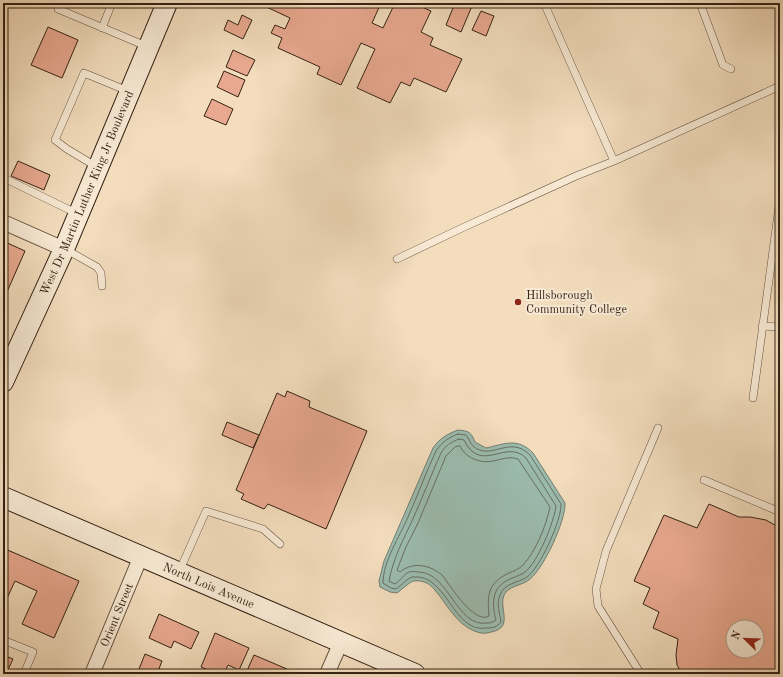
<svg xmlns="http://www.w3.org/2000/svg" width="783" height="677" font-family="'Old Standard TT',serif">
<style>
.water{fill:#9bbcaf;stroke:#727e71}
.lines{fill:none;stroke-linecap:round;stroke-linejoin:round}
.shore{stroke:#686f62;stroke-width:1}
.building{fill:#e9a990;stroke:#342214;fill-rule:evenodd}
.lane-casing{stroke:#64513e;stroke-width:8}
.street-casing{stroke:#64513e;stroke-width:16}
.secondary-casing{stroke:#342214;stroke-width:22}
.lane{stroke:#f7e9d4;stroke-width:7}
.street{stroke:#f7e9d4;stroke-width:14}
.secondary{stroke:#f7e9d4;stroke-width:20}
.poi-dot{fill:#8f2418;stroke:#f7e9d4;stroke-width:1.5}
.labels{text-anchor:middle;stroke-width:4;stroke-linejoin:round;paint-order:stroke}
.street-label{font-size:12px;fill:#342214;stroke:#f7e9d4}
.poi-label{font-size:12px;fill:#342214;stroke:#f7e9d4;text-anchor:start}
</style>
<rect width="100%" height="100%" fill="#f3ddbd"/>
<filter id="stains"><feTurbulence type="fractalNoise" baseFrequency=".005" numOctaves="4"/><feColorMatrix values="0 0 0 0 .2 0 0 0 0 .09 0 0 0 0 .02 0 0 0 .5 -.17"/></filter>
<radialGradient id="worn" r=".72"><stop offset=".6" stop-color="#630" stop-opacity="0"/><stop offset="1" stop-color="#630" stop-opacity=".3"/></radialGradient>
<path class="water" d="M 458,430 C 469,431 471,432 475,442 L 486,448 C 505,444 517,437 533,453 L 565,503 C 566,520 544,568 530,579 C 524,585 512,585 506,592 C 496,604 514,625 495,631 C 491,632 485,634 481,633 C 461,629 450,610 439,595 C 436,592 434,588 431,586 C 427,582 419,580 414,581 C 411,581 401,590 397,593 L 390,592 L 380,587 L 379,581 L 384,561 L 433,448 C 439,439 447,434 458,430 Z"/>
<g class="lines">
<path class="shore" d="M 458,434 L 466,435 C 469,439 470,443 473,446 C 491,462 509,434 530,455 L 561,504 C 562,519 540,568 527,577 C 518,583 504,583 500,595 C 496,603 500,614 501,622 C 497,627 493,628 487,628 C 453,634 447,573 413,577 C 408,577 401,586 396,589 L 391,588 L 383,583 C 383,561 400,536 408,517 C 418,495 426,472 436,451 C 442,442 448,438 458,434 Z
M 459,439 L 464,440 C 481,475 506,438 526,458 L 556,506 C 554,522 538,562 525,572 C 520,576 513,577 508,580 C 491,588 492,605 496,620 C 493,622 491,623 487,623 C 457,628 449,573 419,572 C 416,572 412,571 409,572 C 404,574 400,581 395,584 L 389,581 C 393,559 403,540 412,521 C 422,499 431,475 441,453 C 445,446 451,442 459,439 Z
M 460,446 C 463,452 467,456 474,459 C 492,467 503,454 518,459 L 550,507 C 546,526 536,551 523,565 C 519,569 514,571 509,573 C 488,583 487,594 489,616 C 475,625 450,586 443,576 C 431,565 413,561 400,572 L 397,570 L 406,547 L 418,523 L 446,456 L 455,447 Z"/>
</g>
<path class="building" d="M 258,3 L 381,3 L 372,23 L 383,28 L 395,3 L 413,3 L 431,11 L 421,32 L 433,38 L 430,45 L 462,59 L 446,92 L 414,78 L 410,86 L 401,82 L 390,103 L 357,88 L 375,49 L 361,43 L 341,85 L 317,74 L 320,67 L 278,48 L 282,38 L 271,33 L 275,25 L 285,29 L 290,18 Z
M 455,3 L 465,3 L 472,6 L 461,32 L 446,25 Z
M 491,3 L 502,3 L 500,7 Z
M 481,11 L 494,16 L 486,36 L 472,30 Z
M 242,15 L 252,20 L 243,39 L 224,30 L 228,20 L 238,25 Z
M 48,27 L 78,40 L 62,78 L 31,65 Z
M 233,50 L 255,60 L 247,76 L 226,67 Z
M 224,71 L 245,80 L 238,97 L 217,87 Z
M 212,99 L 233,109 L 226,125 L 204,116 Z
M 18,161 L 50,175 L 44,190 L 11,176 Z
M 3,241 L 25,251 L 3,301 Z
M 287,391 L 310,401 L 309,407 L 367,431 L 326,529 L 268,504 L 264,509 L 241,499 L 244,494 L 236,490 L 277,393 L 285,397 Z
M 227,422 L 259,435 L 253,448 L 222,435 Z
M 709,504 L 739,517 L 750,517 L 766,520 L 780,528 L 780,674 L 682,674 L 677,665 L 676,655 L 678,639 L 653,628 L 659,612 L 643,604 L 650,588 L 634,581 L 664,515 L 697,528 ZM 733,627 L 757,627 L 757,651 L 733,651 Z
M 3,548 L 79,581 L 54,638 L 22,624 L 37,591 L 15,581 L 3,607 Z
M 159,614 L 199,632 L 191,649 L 174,641 L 171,648 L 149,638 Z
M 215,633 L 249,648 L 239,670 L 228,665 L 224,674 L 217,674 L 201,667 Z
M 145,654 L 162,661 L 157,674 L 137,674 Z
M 3,655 L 13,659 L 6,674 L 3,674 Z
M 254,655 L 287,669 L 285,674 L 246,673 Z"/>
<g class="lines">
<g class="lane-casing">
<path id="lane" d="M 61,3 L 58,9 L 146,46
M 544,3 L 614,161
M 700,3 L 723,65 L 731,69
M 102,28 L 112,3
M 97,167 L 67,149 L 55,140 L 84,73 L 128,91
M 6,179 L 78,214
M 65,249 L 97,267 L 101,273 L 102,286
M 397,259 L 462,228 L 576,176 L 614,161 L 780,86
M 762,326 L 780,327
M 3,348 L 16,354
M 753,398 L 780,199
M 704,480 L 780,512
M 179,572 L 206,511 L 263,529 L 280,544
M 3,640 L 33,652 L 24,674
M 641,674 L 598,606 L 596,589 L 606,551 L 658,428"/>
</g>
<g class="street-casing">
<g id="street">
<path d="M 3,222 L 64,249"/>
<path id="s1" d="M 92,674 L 141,556"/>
<path d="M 327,674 L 341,642"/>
</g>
</g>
<g class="secondary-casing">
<g id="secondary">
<path id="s2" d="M 3,382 L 64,249 L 167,3"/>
<path id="s3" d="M 3,497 L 415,674"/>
</g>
</g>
<use href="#lane" class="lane"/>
<use href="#street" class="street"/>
<use href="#secondary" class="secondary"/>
</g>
<circle class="poi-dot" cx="518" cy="302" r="4"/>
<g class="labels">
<g class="street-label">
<text dy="4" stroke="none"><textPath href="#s2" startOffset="207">West Dr Martin Luther King Jr Boulevard</textPath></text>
<text dy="4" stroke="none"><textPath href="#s3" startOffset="224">North Lois Avenue</textPath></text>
<text dy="4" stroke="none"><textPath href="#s1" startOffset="64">Orient Street</textPath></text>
</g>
<g class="poi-label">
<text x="526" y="299">Hillsborough<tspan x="526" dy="14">Community College</tspan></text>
</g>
</g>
<rect width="783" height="677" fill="none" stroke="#f3ddbd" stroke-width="16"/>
<rect x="4" y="4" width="775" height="669" fill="none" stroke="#342214" stroke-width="2"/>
<rect x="8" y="8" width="767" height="661" fill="none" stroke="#342214"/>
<g transform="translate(745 639) rotate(293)"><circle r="19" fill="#f7e9d4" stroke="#a99987"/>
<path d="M0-3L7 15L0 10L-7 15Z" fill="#8f2418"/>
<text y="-6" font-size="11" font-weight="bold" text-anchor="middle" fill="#342214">N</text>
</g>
<rect width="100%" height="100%" filter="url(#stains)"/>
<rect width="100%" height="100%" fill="url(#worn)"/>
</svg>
